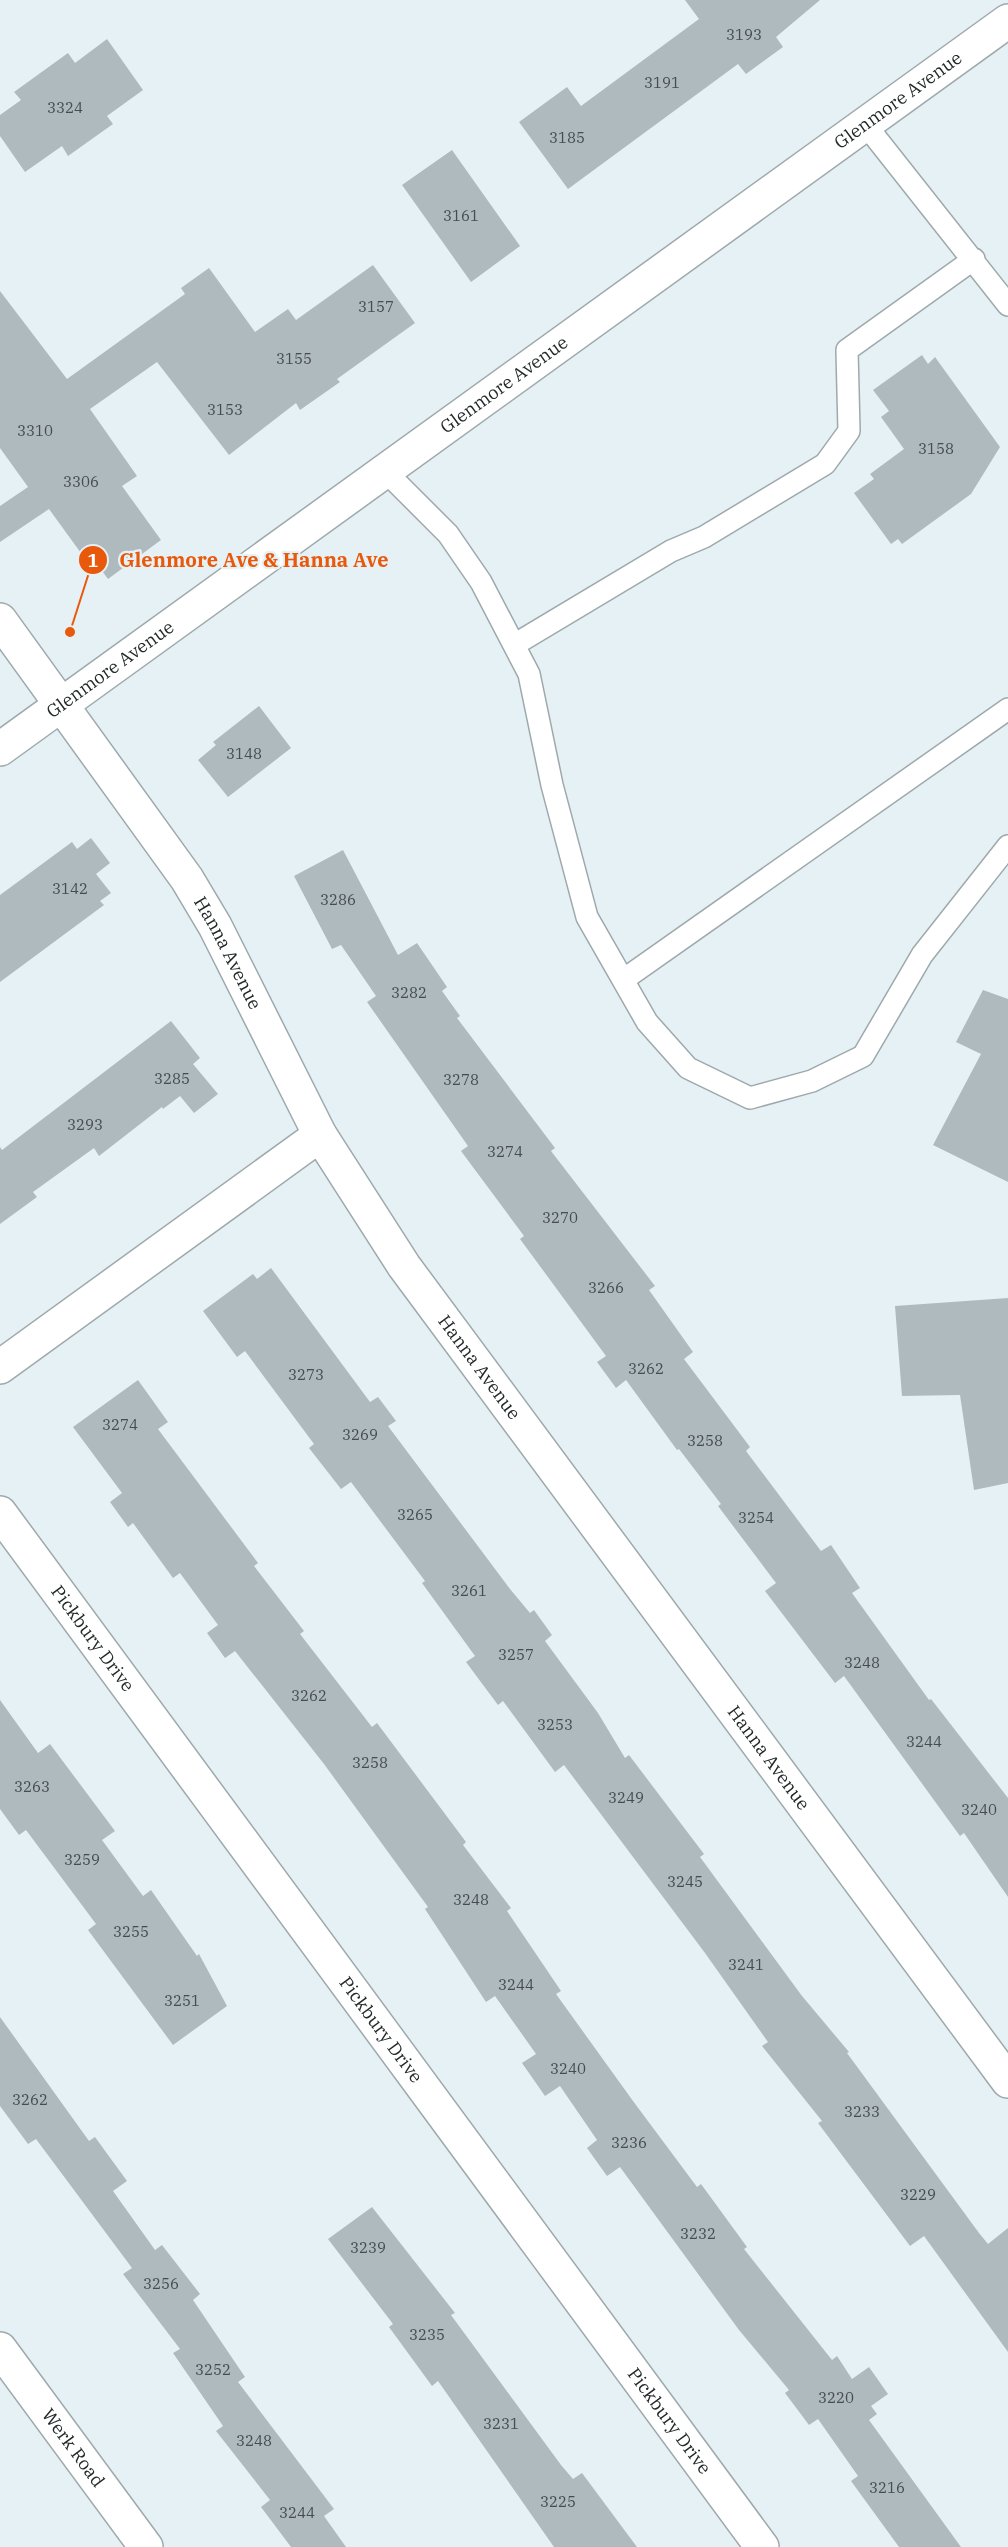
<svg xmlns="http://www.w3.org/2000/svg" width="1008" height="2547" font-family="'IBM Plex Serif',serif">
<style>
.building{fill:#afbabe}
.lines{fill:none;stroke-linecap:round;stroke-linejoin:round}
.lane-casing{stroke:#9ea9ac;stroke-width:24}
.street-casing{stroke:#9ea9ac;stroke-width:36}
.secondary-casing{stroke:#9ea9ac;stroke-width:36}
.lane{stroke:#fff;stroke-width:21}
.street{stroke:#fff;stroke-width:33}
.secondary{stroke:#fff;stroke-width:33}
.labels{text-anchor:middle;stroke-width:4.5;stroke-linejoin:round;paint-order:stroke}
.number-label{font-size:15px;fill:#464c4e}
.street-label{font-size:18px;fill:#232829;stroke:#e6f1f5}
.leader{fill:none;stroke:#e8590c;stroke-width:2}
.callout-dot{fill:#e8590c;stroke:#e6f1f5;stroke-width:2}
.mark-label{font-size:18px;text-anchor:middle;font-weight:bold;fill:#fff}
.callout-label{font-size:20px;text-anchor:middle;font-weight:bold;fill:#e8590c;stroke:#e6f1f5;stroke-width:4.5;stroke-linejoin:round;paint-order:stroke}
</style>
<rect width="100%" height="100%" fill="#e6f1f5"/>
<path class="building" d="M 685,0 L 820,0 L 776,37 L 783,47 L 746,74 L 738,64 L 568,189 L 519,122 L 567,87 L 581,106 L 699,19 Z
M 107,39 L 143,90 L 107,116 L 113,124 L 68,156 L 62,146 L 25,172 L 0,136 L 0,115 L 21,100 L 14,92 L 68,53 L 75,63 Z
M 452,150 L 520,246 L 471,282 L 402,185 Z
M 373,265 L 415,323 L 337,379 L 340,382 L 300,410 L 296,403 L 229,455 L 157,362 L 90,409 L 137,476 L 122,486 L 161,540 L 108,579 L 91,556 L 86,560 L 49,509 L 0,542 L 0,506 L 28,487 L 0,448 L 0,291 L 67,379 L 185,294 L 181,288 L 209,268 L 255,332 L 288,309 L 296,320 Z
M 922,355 L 928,364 L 935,357 L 1000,447 L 971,494 L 902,544 L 898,539 L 891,544 L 854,493 L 874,479 L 870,474 L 904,449 L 881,417 L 889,411 L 873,390 Z
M 259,706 L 291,748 L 228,797 L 198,760 L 216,745 L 213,742 Z
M 91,838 L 110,863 L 96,874 L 111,893 L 100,901 L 104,905 L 0,982 L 0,895 L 72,842 L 77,849 Z
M 343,850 L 398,955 L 417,943 L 447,987 L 442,991 L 460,1016 L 457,1018 L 555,1148 L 551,1151 L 655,1286 L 649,1290 L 693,1352 L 684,1359 L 750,1447 L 746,1451 L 821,1551 L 831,1545 L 860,1588 L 852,1593 L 929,1700 L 931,1699 L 1008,1798 L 1008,1897 L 964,1833 L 960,1836 L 844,1676 L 835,1683 L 765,1591 L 776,1583 L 718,1506 L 721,1504 L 679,1449 L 677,1450 L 626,1380 L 616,1388 L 597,1362 L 606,1356 L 520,1239 L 524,1236 L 461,1151 L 468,1146 L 367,1002 L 376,996 L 341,945 L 332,949 L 294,876 Z
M 983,990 L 1008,999 L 1008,1182 L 933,1145 L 981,1054 L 956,1042 Z
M 171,1021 L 200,1058 L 193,1064 L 218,1094 L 194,1113 L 180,1096 L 163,1109 L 162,1107 L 99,1156 L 94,1148 L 33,1192 L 37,1197 L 0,1224 L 0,1147 L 2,1150 Z
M 271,1268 L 370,1402 L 378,1397 L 396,1421 L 388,1426 L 510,1589 L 530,1613 L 534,1610 L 552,1635 L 545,1641 L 598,1713 L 625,1758 L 629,1755 L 704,1854 L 700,1857 L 802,1996 L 849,2052 L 847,2053 L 979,2233 L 988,2244 L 1008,2228 L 1008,2352 L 924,2236 L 910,2246 L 818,2123 L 822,2121 L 762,2046 L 768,2042 L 705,1953 L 564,1765 L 555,1772 L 503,1701 L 498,1705 L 466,1662 L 475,1656 L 422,1583 L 425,1581 L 351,1482 L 341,1489 L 309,1448 L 314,1444 L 245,1351 L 237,1357 L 203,1311 L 253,1274 L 257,1279 Z
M 1008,1298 L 1008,1483 L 974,1490 L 960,1395 L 902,1396 L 895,1306 Z
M 138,1380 L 168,1422 L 158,1429 L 258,1563 L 254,1566 L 304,1631 L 300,1634 L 372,1727 L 377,1723 L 466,1842 L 463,1845 L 511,1908 L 507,1911 L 561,1991 L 556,1994 L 633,2101 L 697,2187 L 701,2184 L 747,2247 L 744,2249 L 832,2360 L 837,2356 L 852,2379 L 869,2367 L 888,2394 L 871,2406 L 877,2414 L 869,2420 L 961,2547 L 899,2547 L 851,2481 L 858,2476 L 818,2419 L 809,2425 L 785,2393 L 789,2390 L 739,2330 L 620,2167 L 607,2176 L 587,2148 L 597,2140 L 560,2086 L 545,2096 L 522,2063 L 536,2054 L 495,1996 L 486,2002 L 425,1909 L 428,1907 L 324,1764 L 235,1651 L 225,1658 L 207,1633 L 218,1625 L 180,1573 L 173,1578 L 133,1523 L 128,1527 L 110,1502 L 122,1493 L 73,1427 Z
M 0,1700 L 38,1753 L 50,1744 L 115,1831 L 102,1840 L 143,1896 L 151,1890 L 197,1956 L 199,1954 L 227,2006 L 173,2045 L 88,1930 L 96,1924 L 26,1830 L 19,1835 L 0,1809 Z
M 0,2017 L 89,2141 L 95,2137 L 127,2181 L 113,2191 L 155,2250 L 162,2245 L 200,2294 L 193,2300 L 245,2377 L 238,2382 L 334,2509 L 324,2516 L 346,2547 L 291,2547 L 261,2507 L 270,2500 L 216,2431 L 223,2426 L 173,2353 L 180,2349 L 123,2274 L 132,2268 L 36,2139 L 28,2144 L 0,2106 Z
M 372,2207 L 455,2313 L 451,2315 L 561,2465 L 573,2479 L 582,2473 L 637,2547 L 554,2547 L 438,2381 L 432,2386 L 389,2327 L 393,2324 L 328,2239 Z"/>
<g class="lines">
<g class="lane-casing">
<path id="lane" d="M 865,124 L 1008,305
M 385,471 L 448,534 L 481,582 L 529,674 L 552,785 L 587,917 L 647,1022 L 688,1068 L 750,1098 L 812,1081 L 863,1056 L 922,955 L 1008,846
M 514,645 L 671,551 L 704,537 L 825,464 L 849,431 L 847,350 L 974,259
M 623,980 L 1008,709"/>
</g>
<g class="street-casing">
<g id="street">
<path id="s1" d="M 0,620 L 187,879 L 215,926 L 320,1135 L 404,1266 L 1008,2081"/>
<path d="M 0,1367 L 320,1135"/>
<path id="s2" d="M 0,1513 L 762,2547"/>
</g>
</g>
<g class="secondary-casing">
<g id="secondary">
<path id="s3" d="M 0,749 L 1008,21"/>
<path id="s4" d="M 0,2349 L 146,2547"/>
</g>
</g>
<use href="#lane" class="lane"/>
<use href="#street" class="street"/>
<use href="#secondary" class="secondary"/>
</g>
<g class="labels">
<g class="number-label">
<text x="744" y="40">3193</text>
<text x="662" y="88">3191</text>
<text x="65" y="113">3324</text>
<text x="567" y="143">3185</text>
<text x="461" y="221">3161</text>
<text x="376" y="312">3157</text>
<text x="294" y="364">3155</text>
<text x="225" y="415">3153</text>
<text x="35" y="436">3310</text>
<text x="936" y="454">3158</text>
<text x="81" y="487">3306</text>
<text x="244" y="759">3148</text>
<text x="70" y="894">3142</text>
<text x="338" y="905">3286</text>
<text x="409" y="998">3282</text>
<text x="172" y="1084">3285</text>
<text x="461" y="1085">3278</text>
<text x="85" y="1130">3293</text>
<text x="505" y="1157">3274</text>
<text x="560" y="1223">3270</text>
<text x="606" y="1293">3266</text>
<text x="646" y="1374">3262</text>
<text x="306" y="1380">3273</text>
<text x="120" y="1430">3274</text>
<text x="360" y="1440">3269</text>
<text x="705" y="1446">3258</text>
<text x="415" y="1520">3265</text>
<text x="756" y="1523">3254</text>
<text x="469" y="1596">3261</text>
<text x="516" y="1660">3257</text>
<text x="862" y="1668">3248</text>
<text x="309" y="1701">3262</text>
<text x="555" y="1730">3253</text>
<text x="924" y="1747">3244</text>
<text x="370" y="1768">3258</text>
<text x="32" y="1792">3263</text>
<text x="626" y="1803">3249</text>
<text x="979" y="1815">3240</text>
<text x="82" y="1865">3259</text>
<text x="685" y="1887">3245</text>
<text x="471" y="1905">3248</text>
<text x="131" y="1937">3255</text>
<text x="746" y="1970">3241</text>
<text x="516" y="1990">3244</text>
<text x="182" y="2006">3251</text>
<text x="568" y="2074">3240</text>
<text x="30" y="2105">3262</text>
<text x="862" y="2117">3233</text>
<text x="629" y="2148">3236</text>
<text x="918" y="2200">3229</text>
<text x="698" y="2239">3232</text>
<text x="368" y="2253">3239</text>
<text x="161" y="2289">3256</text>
<text x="427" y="2340">3235</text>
<text x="213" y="2375">3252</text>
<text x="836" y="2403">3220</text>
<text x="501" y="2429">3231</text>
<text x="254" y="2446">3248</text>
<text x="887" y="2493">3216</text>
<text x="558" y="2507">3225</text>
<text x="297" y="2518">3244</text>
</g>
<g class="street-label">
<text dy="6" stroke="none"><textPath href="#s3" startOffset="1108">Glenmore Avenue</textPath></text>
<text dy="6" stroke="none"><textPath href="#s3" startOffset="622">Glenmore Avenue</textPath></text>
<text dy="6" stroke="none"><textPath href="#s3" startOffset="136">Glenmore Avenue</textPath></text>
<text dy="6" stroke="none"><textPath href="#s1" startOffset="404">Hanna Avenue</textPath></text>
<text dy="6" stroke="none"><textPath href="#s1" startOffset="890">Hanna Avenue</textPath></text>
<text dy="6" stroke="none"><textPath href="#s2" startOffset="156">Pickbury Drive</textPath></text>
<text dy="6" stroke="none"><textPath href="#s1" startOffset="1376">Hanna Avenue</textPath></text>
<text dy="6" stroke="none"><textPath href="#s2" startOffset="642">Pickbury Drive</textPath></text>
<text dy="6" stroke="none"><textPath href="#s2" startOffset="1128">Pickbury Drive</textPath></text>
<text dy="6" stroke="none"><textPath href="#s4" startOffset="123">Werk Road</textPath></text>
</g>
</g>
<path class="leader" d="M70 632L93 560"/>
<g class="callout-dot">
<circle cx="70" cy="632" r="6"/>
<circle cx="93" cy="560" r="15"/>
</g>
<g class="mark-label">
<text x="93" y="567">1</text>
</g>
<g class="callout-label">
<text x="254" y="567">Glenmore Ave &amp; Hanna Ave</text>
</g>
</svg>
